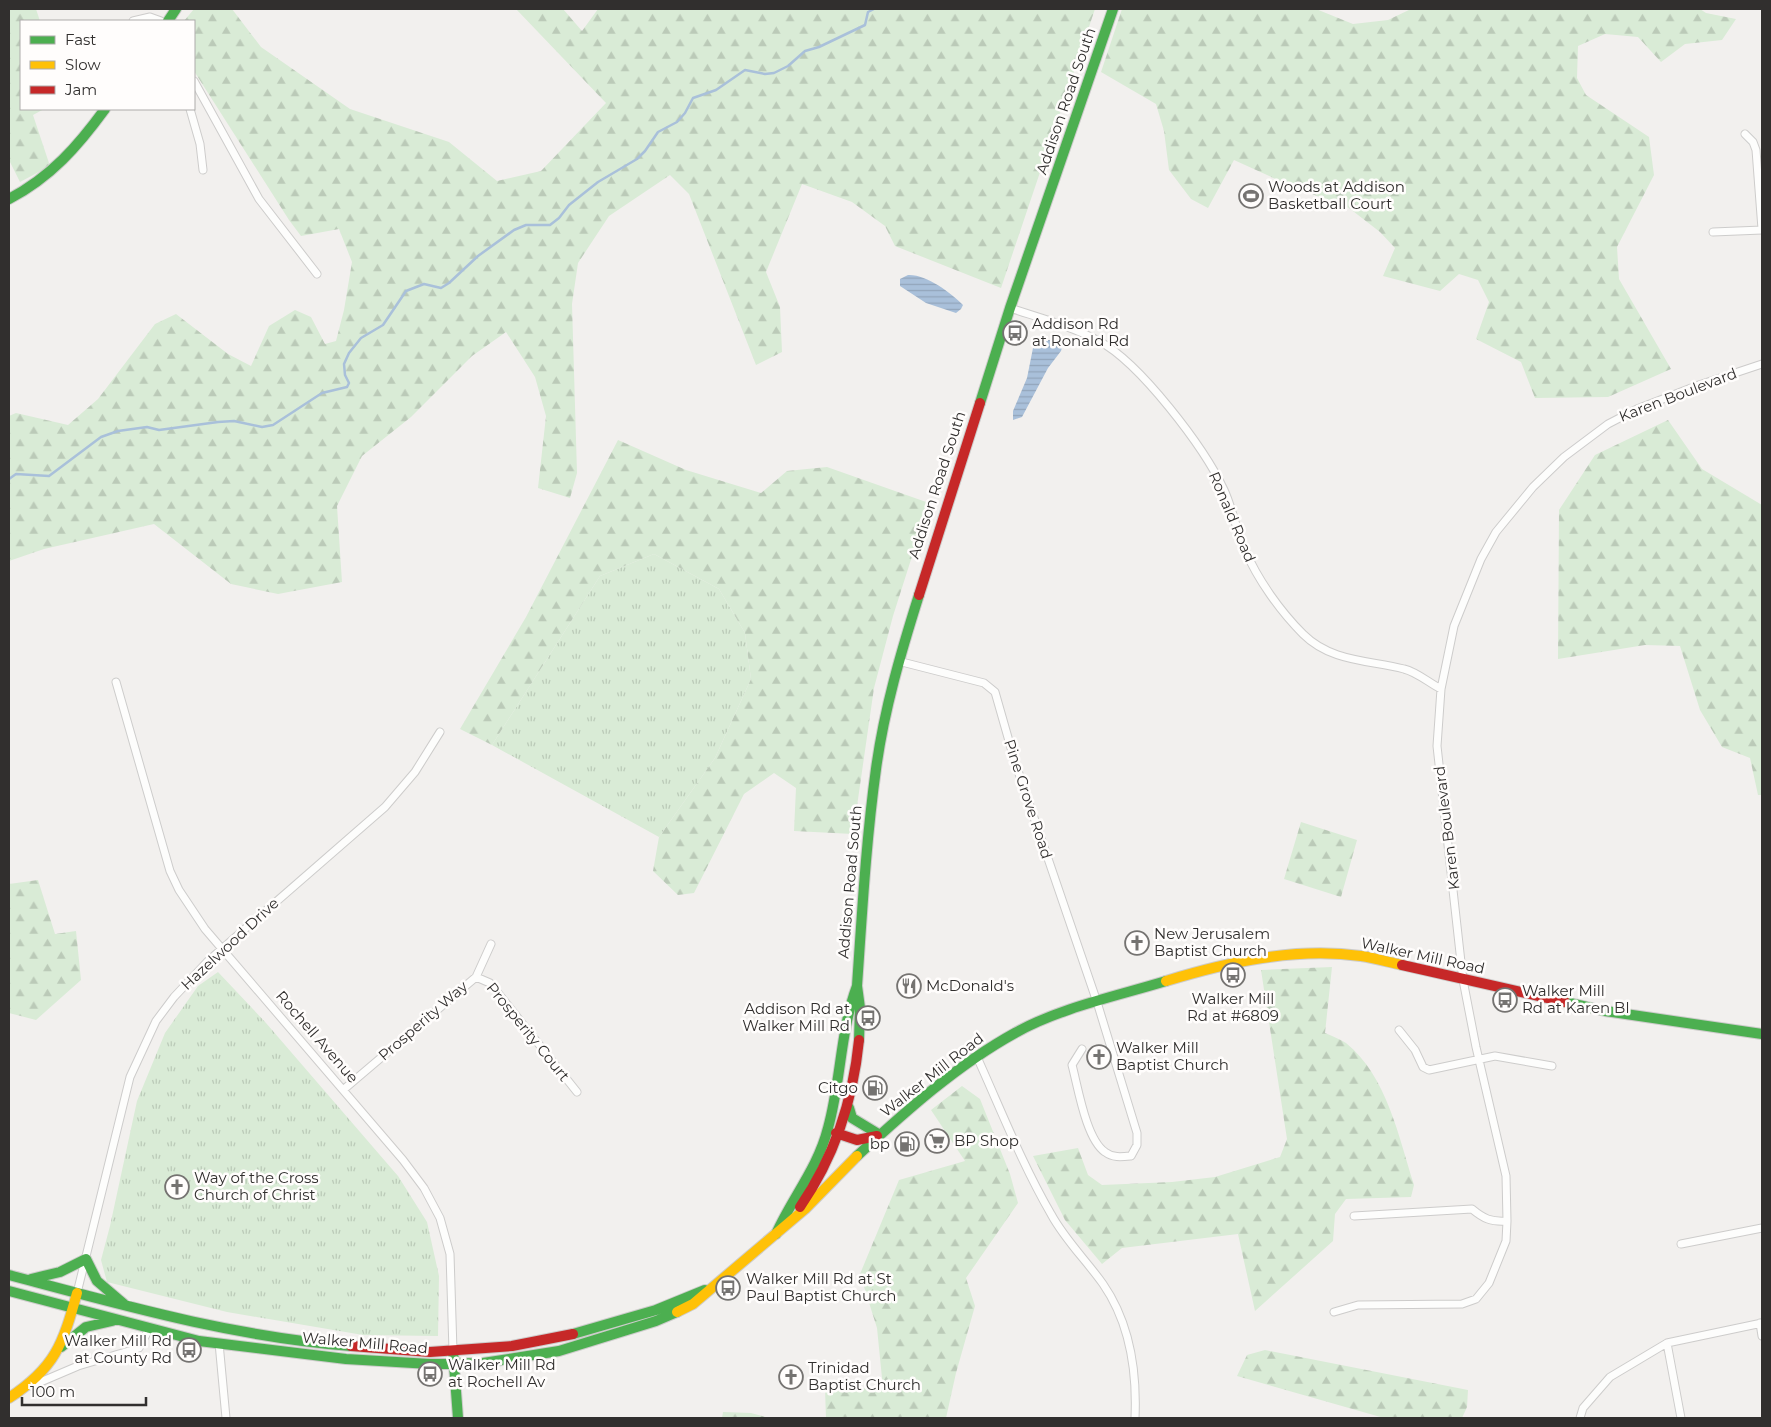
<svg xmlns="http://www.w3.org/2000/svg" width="1771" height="1427" font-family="Montserrat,sans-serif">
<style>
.grass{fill:url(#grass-tufts)}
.forest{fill:url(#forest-firs)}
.water{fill:url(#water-rules)}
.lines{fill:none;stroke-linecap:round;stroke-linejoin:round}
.stream{stroke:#a9c0da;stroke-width:2.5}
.street-casing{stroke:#cdcccb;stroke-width:9}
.fast-casing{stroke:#cdcccb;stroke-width:12}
.slow-casing{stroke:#cdcccb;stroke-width:12}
.jam-casing{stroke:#cdcccb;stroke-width:12}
.street{stroke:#fdfdfc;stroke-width:7}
.fast{stroke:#4caf50;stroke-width:10}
.slow{stroke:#ffc107;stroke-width:10}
.jam{stroke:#c62828;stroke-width:10}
.labels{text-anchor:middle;stroke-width:5;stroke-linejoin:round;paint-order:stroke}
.street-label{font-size:15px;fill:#312f2e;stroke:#fffdfc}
.poi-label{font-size:15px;fill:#312f2e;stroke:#fffdfc;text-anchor:start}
</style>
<defs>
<pattern id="grass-tufts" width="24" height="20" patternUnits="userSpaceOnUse" patternTransform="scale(1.25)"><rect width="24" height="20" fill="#d9ebd6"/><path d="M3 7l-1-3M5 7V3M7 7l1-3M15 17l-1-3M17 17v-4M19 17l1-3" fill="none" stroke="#bbcab8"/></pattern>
<pattern id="forest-firs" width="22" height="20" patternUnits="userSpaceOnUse" patternTransform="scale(1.25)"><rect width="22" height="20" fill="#d9ebd6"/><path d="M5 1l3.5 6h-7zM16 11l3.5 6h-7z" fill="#bbcab8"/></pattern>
<pattern id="water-rules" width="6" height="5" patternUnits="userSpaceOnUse" patternTransform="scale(1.25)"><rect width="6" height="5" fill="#a9c0da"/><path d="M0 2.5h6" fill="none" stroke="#92a5bb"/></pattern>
</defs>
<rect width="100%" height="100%" fill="#f2f0ee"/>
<path class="grass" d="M 654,554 L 719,589 L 745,633 L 751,679 L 715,758 L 659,837 L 492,745 L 600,576 Z
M 218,972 L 266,1023 L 398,1176 L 427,1222 L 439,1276 L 438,1336 L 363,1335 L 227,1312 L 107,1282 L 101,1260 L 110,1226 L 137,1101 L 165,1033 L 198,986 Z"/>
<path class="forest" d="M 9,9 L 36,9 L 40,21 L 21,21 L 21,109 L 44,109 L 33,115 L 50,166 L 20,182 L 9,160 Z
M 194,9 L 232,9 L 261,47 L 350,109 L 449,142 L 497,181 L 541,171 L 606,103 L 516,9 L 563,9 L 582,31 L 598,9 L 1095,9 L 1001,288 L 895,246 L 885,226 L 852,202 L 802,184 L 766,272 L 780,307 L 782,352 L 756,365 L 689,194 L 670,175 L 609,216 L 578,263 L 572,304 L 577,473 L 570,498 L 538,488 L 546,416 L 535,377 L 506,332 L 472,356 L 411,417 L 362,456 L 337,506 L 342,582 L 278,594 L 231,584 L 154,524 L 44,549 L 9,561 L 9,416 L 16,413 L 68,425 L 98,399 L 155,324 L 176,314 L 228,354 L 251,366 L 269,326 L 295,310 L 311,317 L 325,344 L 336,341 L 344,310 L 352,262 L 339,229 L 301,236 L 289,220 L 194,71 L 194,21 L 184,21 Z
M 1122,9 L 1316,9 L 1353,24 L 1388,20 L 1411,9 L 1700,9 L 1706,13 L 1736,19 L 1722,40 L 1685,44 L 1661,62 L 1638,37 L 1605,34 L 1578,46 L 1577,78 L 1586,95 L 1649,137 L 1654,175 L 1617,247 L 1619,279 L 1671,369 L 1608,397 L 1535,398 L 1521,362 L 1476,339 L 1489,302 L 1478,280 L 1459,274 L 1440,291 L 1383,276 L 1395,248 L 1380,232 L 1349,208 L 1291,186 L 1234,160 L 1208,208 L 1191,199 L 1169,170 L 1164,131 L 1156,104 L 1101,72 Z
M 1668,420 L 1702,469 L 1762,505 L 1762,795 L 1758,795 L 1750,758 L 1722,747 L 1700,710 L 1680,646 L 1645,645 L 1558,659 L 1559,510 L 1595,455 Z
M 618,440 L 686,470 L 761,493 L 787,471 L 827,467 L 929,503 L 893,616 L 874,688 L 853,834 L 794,831 L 796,788 L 774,773 L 744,794 L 694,893 L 678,895 L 653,871 L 659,837 L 715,758 L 751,679 L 745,633 L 719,589 L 654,554 L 600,576 L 492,745 L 460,729 L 526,617 Z
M 1301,822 L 1357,840 L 1341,897 L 1284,879 Z
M 38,880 L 55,934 L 76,931 L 81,980 L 36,1020 L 9,1013 L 9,884 Z
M 1332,967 L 1325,1033 C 1332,1036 1340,1039 1346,1043 C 1387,1076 1399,1138 1414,1185 L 1411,1197 L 1346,1199 L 1335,1214 L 1333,1241 L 1255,1311 L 1238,1234 L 1122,1248 L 1102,1264 L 1065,1220 L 1033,1156 L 1078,1148 L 1088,1175 L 1102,1185 L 1172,1182 L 1215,1177 L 1280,1157 L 1287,1139 L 1261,970 Z
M 962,1086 L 980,1099 L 1010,1174 L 1018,1203 L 966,1278 L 975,1306 L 956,1373 L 946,1418 L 826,1418 L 825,1389 L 883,1388 L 877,1328 L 860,1274 L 899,1180 L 965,1161 L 931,1110 Z
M 1265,1350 L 1468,1390 L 1467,1407 L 1462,1418 L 1384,1418 L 1237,1376 L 1247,1355 Z
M 723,1412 L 751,1413 L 769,1418 L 722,1418 Z"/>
<path class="water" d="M 908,275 C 926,274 950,292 963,305 L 961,309 L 956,313 L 926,303 L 900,286 L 900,279 Z
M 1041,340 L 1053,340 L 1063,344 L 1061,351 L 1048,368 L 1022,417 L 1013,420 L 1013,411 L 1027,378 L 1033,348 Z"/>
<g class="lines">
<path class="stream" d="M 9,479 L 16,474 L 49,476 L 101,437 L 118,431 L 147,427 L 159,430 L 218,422 L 234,421 L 262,427 L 273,425 L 322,393 L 347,387 L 349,383 L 345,375 L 344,364 L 349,353 L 361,338 L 383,325 L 406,291 L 424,284 L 441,288 L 449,283 L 478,256 L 514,230 L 526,225 L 550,225 L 559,218 L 569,205 L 598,182 L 637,159 L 645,151 L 658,132 L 677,122 L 685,113 L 693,98 L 716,90 L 745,70 L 765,74 L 774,73 L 788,66 L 805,51 L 819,47 L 865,25 L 868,12 L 874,9"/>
<g class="street-casing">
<path id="street" d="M 133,21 L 150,17 L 161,21
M 194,81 L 259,199 L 317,274
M 190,109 L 200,144 L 203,170
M 1745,134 L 1753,142 L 1756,150 L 1762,229
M 1713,232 L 1762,230
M 1010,308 C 1040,318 1071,326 1099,341 C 1140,363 1204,447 1224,490 C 1233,509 1236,531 1245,550 C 1258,580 1280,611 1303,634 C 1331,662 1369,660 1404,669 C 1417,672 1429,683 1441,689
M 898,661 L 984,683 L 995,692 L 1015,762 L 1097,1002 L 1137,1133 L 1137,1145 L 1131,1156 C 1121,1157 1113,1158 1105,1152 C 1086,1139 1078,1087 1072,1065 L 1082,1049
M 116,682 L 170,871 L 179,890 L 205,929 L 403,1160 L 424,1188 L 440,1218 L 450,1254 L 453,1351
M 476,977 L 490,983 L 577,1092
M 1399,1030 L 1415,1050 L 1423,1067 L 1429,1070 L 1495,1056 L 1552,1066
M 977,1057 C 1001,1110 1022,1164 1051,1214 C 1065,1240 1086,1260 1103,1284 C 1130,1323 1137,1372 1135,1418
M 343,1090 L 476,977 L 491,944
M 1354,1216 L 1472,1209 C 1484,1219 1491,1222 1507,1221
M 1681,1244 L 1762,1228
M 77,1293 L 130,1077 L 156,1021 L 174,997 L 207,962 L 385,807 L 415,772 L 440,732
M 1334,1312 L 1358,1305 L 1462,1304 L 1476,1299 L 1489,1283 L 1506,1241 L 1507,1221 L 1506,1176 L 1476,1047 L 1463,980 L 1437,746 L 1441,689 L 1454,626 L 1481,559 L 1496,532 L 1533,487 L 1564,457 L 1608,424 L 1637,409 L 1699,385 L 1762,364
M 1760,1323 L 1762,1336
M 219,1343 L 226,1418
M 1667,1343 L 1681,1418
M 31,1386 L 78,1366 L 139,1348 L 149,1329
M 1580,1418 L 1583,1408 L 1610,1377 L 1667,1343 L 1762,1323"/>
</g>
<g class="fast-casing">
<path id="fast" d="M 168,21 L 176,9
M 9,199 C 51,177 78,146 105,109
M 980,403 L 1010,308 L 1113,9
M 1565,1002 L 1605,1011 L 1762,1034
M 859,1040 L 860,1008 L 857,986 C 862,914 866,841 876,769 C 884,710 901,652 919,595
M 849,1108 L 852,1118 L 880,1135
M 857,1156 C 906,1111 957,1065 1015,1033 C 1059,1008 1117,996 1166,981
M 776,1234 C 792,1198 818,1168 828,1128 C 841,1082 840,1031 857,986
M 9,1275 C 122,1305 234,1337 351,1346
M 31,1279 L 60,1272 L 86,1259 L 97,1281 L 124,1304
M 9,1291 L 199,1341 L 346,1359 L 430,1364 L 483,1363 L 559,1351 L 656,1321 L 677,1312
M 573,1334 L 656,1310 L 705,1290
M 61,1347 L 86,1327 L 112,1321
M 453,1351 L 458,1418"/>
</g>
<g class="slow-casing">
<path id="slow" d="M 1166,981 C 1228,962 1295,947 1361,956 C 1375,958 1388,962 1402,965
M 677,1312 L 693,1304 L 805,1209 L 857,1156
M 9,1398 C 55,1368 63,1344 77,1293"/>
</g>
<g class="jam-casing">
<path id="jam" d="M 919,595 L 980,403
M 1402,965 L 1565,1002
M 836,1133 L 857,1140 L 877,1136
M 800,1207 C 835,1156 853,1101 859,1040
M 351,1346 L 430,1352 L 512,1346 L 573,1334"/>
</g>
<use href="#street" class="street"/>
<use href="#fast" class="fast"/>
<use href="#slow" class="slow"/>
<use href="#jam" class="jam"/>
</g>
<defs>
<g id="stadium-ring" transform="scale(1.25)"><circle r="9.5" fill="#fffdfc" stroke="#757371" stroke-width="1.5"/><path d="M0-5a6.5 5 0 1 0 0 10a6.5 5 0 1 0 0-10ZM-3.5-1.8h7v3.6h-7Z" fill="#757371"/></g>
<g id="bus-ring" transform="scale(1.25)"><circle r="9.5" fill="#fffdfc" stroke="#757371" stroke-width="1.5"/><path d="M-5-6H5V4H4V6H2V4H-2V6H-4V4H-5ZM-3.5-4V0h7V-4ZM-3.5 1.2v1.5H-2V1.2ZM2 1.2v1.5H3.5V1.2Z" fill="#757371"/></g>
<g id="church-ring" transform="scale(1.25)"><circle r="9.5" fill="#fffdfc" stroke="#757371" stroke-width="1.5"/><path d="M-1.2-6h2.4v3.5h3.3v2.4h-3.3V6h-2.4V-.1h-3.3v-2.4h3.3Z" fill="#757371"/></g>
<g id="restaurant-ring" transform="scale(1.25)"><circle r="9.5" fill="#fffdfc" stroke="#757371" stroke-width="1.5"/><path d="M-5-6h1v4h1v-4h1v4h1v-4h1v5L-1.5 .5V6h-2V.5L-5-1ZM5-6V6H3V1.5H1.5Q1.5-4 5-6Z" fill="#757371"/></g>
<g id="fuel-ring" transform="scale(1.25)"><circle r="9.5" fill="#fffdfc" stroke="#757371" stroke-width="1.5"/><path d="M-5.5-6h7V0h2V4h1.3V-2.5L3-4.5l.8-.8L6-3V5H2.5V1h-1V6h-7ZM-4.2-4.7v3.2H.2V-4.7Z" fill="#757371"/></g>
<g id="supermarket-ring" transform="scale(1.25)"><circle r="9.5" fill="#fffdfc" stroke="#757371" stroke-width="1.5"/><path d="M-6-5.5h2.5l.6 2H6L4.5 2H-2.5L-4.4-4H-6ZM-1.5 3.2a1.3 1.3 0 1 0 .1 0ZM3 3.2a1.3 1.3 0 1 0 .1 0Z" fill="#757371"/></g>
</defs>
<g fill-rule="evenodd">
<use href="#stadium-ring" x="1251" y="196"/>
<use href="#bus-ring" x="1015" y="333"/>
<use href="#church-ring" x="1137" y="943"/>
<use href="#bus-ring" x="1233" y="975"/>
<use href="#restaurant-ring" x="909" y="986"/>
<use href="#bus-ring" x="1505" y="1000"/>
<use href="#bus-ring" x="868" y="1018"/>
<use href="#church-ring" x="1099" y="1057"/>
<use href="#fuel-ring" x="875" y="1088"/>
<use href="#supermarket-ring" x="937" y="1141"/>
<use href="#fuel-ring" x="907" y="1144"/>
<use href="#church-ring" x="177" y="1187"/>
<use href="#bus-ring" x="728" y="1288"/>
<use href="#bus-ring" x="189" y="1350"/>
<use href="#bus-ring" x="430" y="1374"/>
<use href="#church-ring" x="791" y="1377"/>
</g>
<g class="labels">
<g class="street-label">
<text transform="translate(1066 101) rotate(-71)" y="5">Addison Road South</text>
<text transform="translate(1678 395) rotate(-21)" y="5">Karen Boulevard</text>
<text transform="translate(937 485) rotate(-72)" y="5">Addison Road South</text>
<text transform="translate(1232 517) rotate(67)" y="5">Ronald Road</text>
<text transform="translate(1028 799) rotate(72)" y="5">Pine Grove Road</text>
<text transform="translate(1447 828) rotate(-97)" y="5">Karen Boulevard</text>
<text transform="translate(850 882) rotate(-85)" y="5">Addison Road South</text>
<text transform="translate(230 944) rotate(-43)" y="5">Hazelwood Drive</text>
<text transform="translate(1423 956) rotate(12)" y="5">Walker Mill Road</text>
<text transform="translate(423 1021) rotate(-41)" y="5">Prosperity Way</text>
<text transform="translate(528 1032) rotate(51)" y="5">Prosperity Court</text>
<text transform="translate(317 1037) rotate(49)" y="5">Rochell Avenue</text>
<text transform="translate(932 1075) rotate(-38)" y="5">Walker Mill Road</text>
<text transform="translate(365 1343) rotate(5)" y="5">Walker Mill Road</text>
</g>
<g class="poi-label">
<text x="1268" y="192">Woods at Addison<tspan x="1268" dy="17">Basketball Court</tspan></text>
<text x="1032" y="329">Addison Rd<tspan x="1032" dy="17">at Ronald Rd</tspan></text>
<text x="1154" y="939">New Jerusalem<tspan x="1154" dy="17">Baptist Church</tspan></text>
<text x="926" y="991">McDonald's</text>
<text x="1522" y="996">Walker Mill<tspan x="1522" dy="17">Rd at Karen Bl</tspan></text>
<text x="1233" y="1004" text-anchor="middle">Walker Mill<tspan x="1233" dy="17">Rd at #6809</tspan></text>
<text x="850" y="1014" text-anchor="end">Addison Rd at<tspan x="850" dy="17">Walker Mill Rd</tspan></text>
<text x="1116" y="1053">Walker Mill<tspan x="1116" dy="17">Baptist Church</tspan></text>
<text x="858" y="1093" text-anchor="end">Citgo</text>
<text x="954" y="1146">BP Shop</text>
<text x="890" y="1149" text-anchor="end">bp</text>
<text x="194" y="1183">Way of the Cross<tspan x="194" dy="17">Church of Christ</tspan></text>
<text x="746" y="1284">Walker Mill Rd at St<tspan x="746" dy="17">Paul Baptist Church</tspan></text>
<text x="172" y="1346" text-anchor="end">Walker Mill Rd<tspan x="172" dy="17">at County Rd</tspan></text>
<text x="448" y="1370">Walker Mill Rd<tspan x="448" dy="17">at Rochell Av</tspan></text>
<text x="808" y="1373">Trinidad<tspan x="808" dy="17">Baptist Church</tspan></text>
</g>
</g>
<rect width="1771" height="1427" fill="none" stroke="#312f2e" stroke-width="20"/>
<rect x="20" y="20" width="175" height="90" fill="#fffdfc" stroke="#adabaa"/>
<rect x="30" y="36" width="25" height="8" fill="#4caf50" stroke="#adabaa"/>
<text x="65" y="45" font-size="15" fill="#312f2e">Fast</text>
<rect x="30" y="61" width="25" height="8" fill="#ffc107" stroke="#adabaa"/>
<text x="65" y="70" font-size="15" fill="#312f2e">Slow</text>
<rect x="30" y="86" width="25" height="8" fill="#c62828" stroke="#adabaa"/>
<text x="65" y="95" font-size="15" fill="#312f2e">Jam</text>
<path d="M22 1397v8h124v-8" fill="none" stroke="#312f2e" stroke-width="2.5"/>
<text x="30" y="1397" font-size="15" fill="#312f2e" stroke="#fffdfc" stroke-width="4" paint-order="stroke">100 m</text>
</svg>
